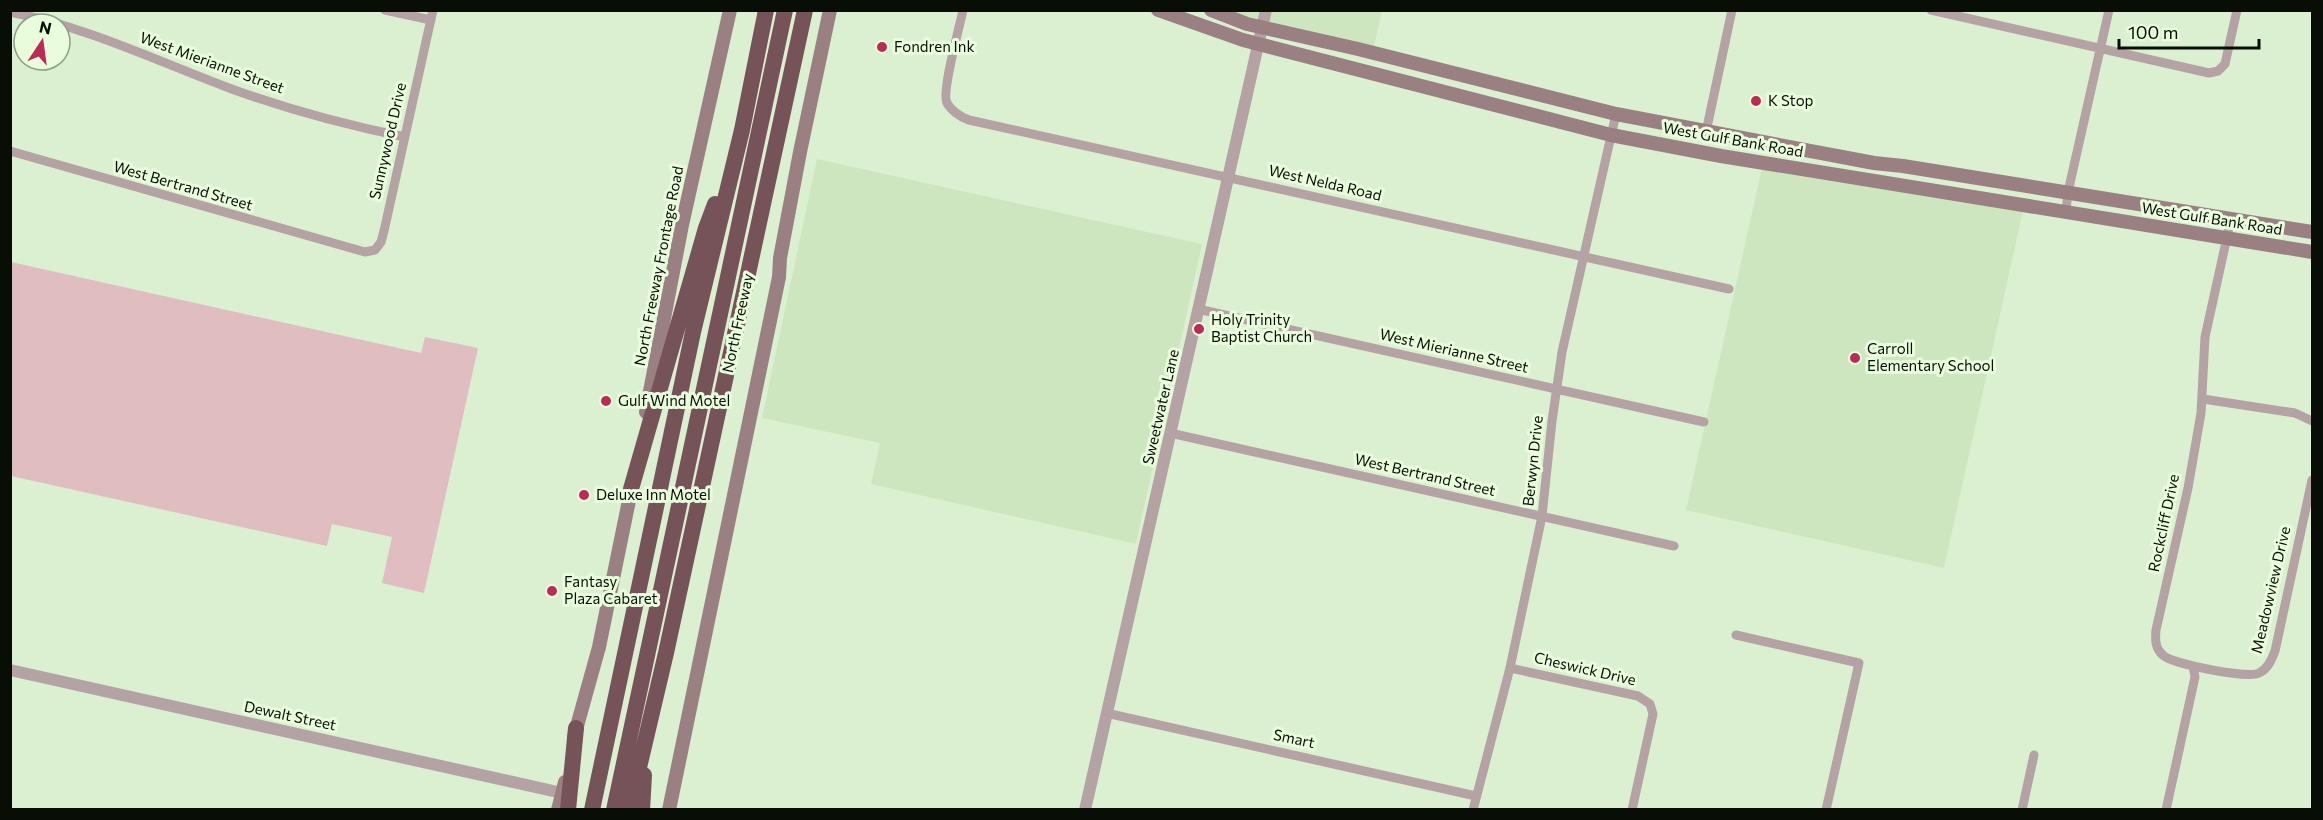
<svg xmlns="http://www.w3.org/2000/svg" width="2323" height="820" font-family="Commissioner,sans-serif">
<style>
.built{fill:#cee6c0}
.green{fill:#e0bdc1}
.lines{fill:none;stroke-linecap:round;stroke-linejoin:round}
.minor{stroke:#b4a2a4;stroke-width:9}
.tertiary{stroke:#b4a2a4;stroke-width:12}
.secondary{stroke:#9a8083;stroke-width:14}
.motorway{stroke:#765358;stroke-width:16}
.poi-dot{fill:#bb2b55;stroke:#e9fddd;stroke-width:2}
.labels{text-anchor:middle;stroke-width:6;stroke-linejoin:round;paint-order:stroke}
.poi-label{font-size:15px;fill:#080e05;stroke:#e9fddd;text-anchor:start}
.street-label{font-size:15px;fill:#080e05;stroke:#e9fddd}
</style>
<rect width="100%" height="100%" fill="#dbf0d0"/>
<path class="built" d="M 1212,11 L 1382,11 L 1373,50 Z
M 817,159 L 1202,244 L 1136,544 L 871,484 L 880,443 L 762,418 Z
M 1763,163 L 2024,206 L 1944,568 L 1686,510 Z"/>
<path class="green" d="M 11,262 L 421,353 L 425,337 L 478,348 L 424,593 L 382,583 L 392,537 L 332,524 L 327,546 L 11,476 Z"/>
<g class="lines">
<path class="minor" d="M 385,10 L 431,20
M 963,10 C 960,26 941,92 947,103 C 952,112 961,117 969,120 L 1729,289
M 1931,10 L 2209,73 L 2218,71 L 2225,64 L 2237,10
M 10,12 C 87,27 157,61 229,88 C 286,109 346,125 405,137
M 1706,132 L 1732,10
M 10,151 L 365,252 L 375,250 L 381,242 L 384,231 L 433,10
M 2066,211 L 2068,192 L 2109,10
M 2231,219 L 2205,337 L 2201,413 L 2188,488 L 2156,630 C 2155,640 2155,649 2164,656 C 2174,664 2247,679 2259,673 C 2268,669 2272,659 2275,651 L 2312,480
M 1198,309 L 1704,422
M 2203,399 L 2295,413 L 2312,421
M 1170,433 L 1674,546
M 1736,635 L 1859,663 L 1826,810
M 1510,668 L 1638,696 L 1650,704 L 1653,714 L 1632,810
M 1106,713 L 1476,796
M 1473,810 L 1510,668 L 1542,516 L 1552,421 L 1562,352 L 1616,114
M 2022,810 L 2034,755
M 2166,810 L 2195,677 L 2193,666"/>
<path class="tertiary" d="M 10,670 L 562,793
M 1085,810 L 1266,10"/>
<path class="secondary" d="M 1158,10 L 1243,40 L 1611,135 L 1721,156 L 2312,252
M 1211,10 L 1247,24 L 1358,49 L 1616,114 L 1874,163 L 1903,166 L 2312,232
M 646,412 L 682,225 L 730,10
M 574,737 L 599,647 L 633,481
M 558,810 L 565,782
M 669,810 L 779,277 L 780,258 L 800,152 L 830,10"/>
<path class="motorway" d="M 631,489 L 706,228 L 715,204
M 568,810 L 576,728
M 592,810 L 693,332 L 742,130 L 766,10
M 614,810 L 785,10
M 629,810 L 666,653 L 805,10
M 642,810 L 644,775"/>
</g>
<g class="poi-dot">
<circle cx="882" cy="47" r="6"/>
<circle cx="1756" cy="101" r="6"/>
<circle cx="1199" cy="329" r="6"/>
<circle cx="1855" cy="358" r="6"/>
<circle cx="606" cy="401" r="6"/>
<circle cx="584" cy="495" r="6"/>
<circle cx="552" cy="591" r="6"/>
</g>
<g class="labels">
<g class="poi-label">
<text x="894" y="52">Fondren Ink</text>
<text x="1768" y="106">K Stop</text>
<text x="1211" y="325">Holy Trinity<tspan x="1211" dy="17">Baptist Church</tspan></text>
<text x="1867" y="354">Carroll<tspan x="1867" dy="17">Elementary School</tspan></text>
<text x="618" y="406">Gulf Wind Motel</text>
<text x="596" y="500">Deluxe Inn Motel</text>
<text x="564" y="587">Fantasy<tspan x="564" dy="17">Plaza Cabaret</tspan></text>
</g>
<g class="street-label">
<text transform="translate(212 63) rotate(20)" y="5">West Mierianne Street</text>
<text transform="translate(1733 140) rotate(10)" y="5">West Gulf Bank Road</text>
<text transform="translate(388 141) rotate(-77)" y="5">Sunnywood Drive</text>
<text transform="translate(1325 183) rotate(13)" y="5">West Nelda Road</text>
<text transform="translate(183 186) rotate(16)" y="5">West Bertrand Street</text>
<text transform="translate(2212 219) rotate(9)" y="5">West Gulf Bank Road</text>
<text transform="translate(659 266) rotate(-79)" y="5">North Freeway Frontage Road</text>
<text transform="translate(738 323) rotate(-78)" y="5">North Freeway</text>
<text transform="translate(1454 351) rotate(13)" y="5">West Mierianne Street</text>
<text transform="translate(1161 407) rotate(-77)" y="5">Sweetwater Lane</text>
<text transform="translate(1533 461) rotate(-84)" y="5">Berwyn Drive</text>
<text transform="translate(1425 475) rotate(13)" y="5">West Bertrand Street</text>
<text transform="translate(2164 523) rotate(-78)" y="5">Rockcliff Drive</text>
<text transform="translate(2271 590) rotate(-77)" y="5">Meadowview Drive</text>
<text transform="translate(1585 669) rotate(13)" y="5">Cheswick Drive</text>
<text transform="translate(290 716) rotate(12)" y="5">Dewalt Street</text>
<text transform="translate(1294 739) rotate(12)" y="5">Smart</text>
</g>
</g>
<rect width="2323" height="820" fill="none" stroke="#080e05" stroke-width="24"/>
<g transform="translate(42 42) rotate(13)"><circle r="28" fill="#e9fddd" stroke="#8f9d87" stroke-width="1.5"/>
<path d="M0-4.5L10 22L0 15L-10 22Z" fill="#bb2b55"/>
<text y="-9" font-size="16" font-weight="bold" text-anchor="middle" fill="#080e05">N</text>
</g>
<path d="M2119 39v9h140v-9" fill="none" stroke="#080e05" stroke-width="3"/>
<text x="2128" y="39" font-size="18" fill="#080e05" stroke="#e9fddd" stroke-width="4.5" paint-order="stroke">100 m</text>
</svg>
